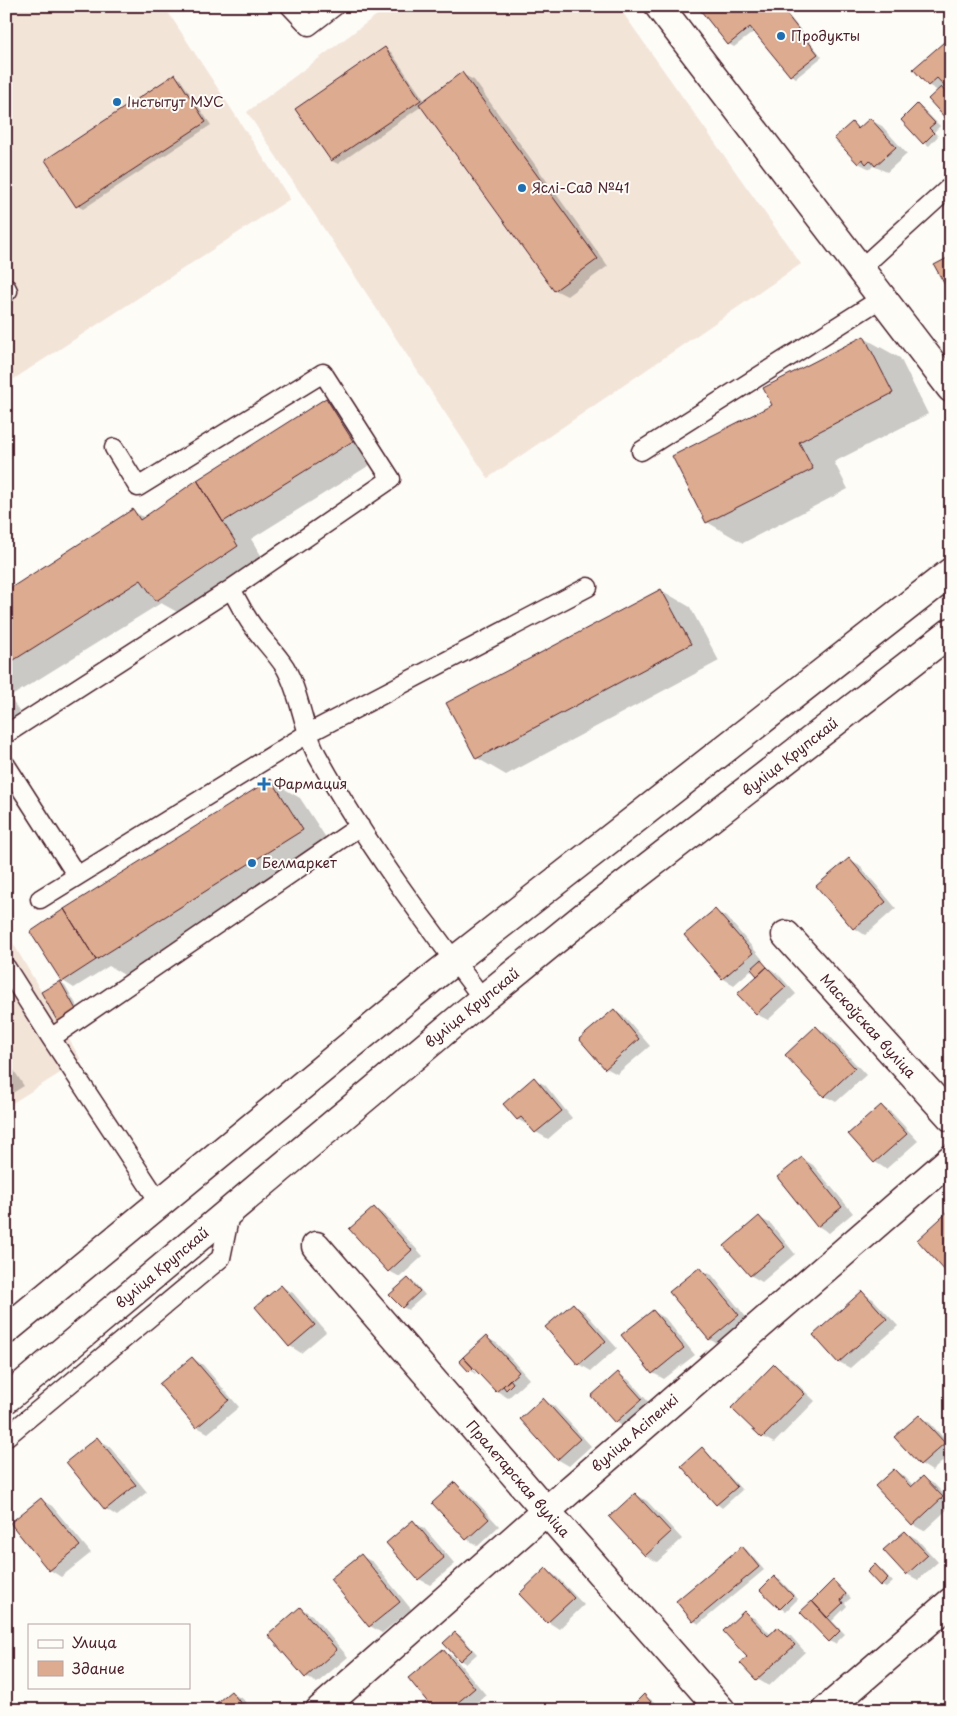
<svg xmlns="http://www.w3.org/2000/svg" width="957" height="1716" font-family="'Playpen Sans',sans-serif">
<style>
.built{fill:#f3e4d8}
.shadow{fill:#0003}
.building{fill:#ddab90;stroke:#4a1f2b}
.lines{fill:none;stroke-linecap:round;stroke-linejoin:round}
.lane-casing{stroke:#4a1f2b;stroke-width:21}
.street-casing{stroke:#4a1f2b;stroke-width:31}
.primary-casing{stroke:#4a1f2b;stroke-width:31}
.lane{stroke:#fdfcf7;stroke-width:18}
.street{stroke:#fdfcf7;stroke-width:28}
.primary{stroke:#fdfcf7;stroke-width:28}
.poi-dot{fill:#1f6fb2;stroke:#fdfcf7;stroke-width:2}
.labels{text-anchor:middle;stroke-width:4;stroke-linejoin:round;paint-order:stroke}
.poi-label{font-size:14px;fill:#4a1f2b;stroke:#fdfcf7;text-anchor:start}
.street-label{font-size:14px;fill:#4a1f2b;stroke:#fdfcf7}
</style>
<rect width="100%" height="100%" fill="#fdfcf7"/>
<filter id="ink" filterUnits="userSpaceOnUse"><feTurbulence type="fractalNoise" baseFrequency=".02" numOctaves="2"/><feDisplacementMap in="SourceGraphic" scale="10" xChannelSelector="R" yChannelSelector="G"/><feConvolveMatrix kernelMatrix="1 2 1 2 8 2 1 2 1" color-interpolation-filters="sRGB"/></filter>
<g filter="url(#ink)">
<path class="built" d="M 6,6 L 164,6 L 290,199 L 6,384 Z
M 389,6 L 618,6 L 801,264 L 488,478 L 247,112 Z
M 6,931 L 81,1060 L 6,1107 Z"/>
<path class="shadow" d="M 699,6 L 781,6 L 822,57 L 796,78 L 791,75 L 755,31 L 734,47 L 729,44 Z
M 951,38 L 946,86 L 943,89 L 951,96 L 951,121 L 948,120 L 938,91 L 928,85 Z
M 385,49 L 391,52 L 425,101 L 462,74 L 474,80 L 608,266 L 567,296 L 555,290 L 422,106 L 338,164 L 332,161 L 297,109 Z
M 175,76 L 180,79 L 211,125 L 83,209 L 77,206 L 47,160 Z
M 918,106 L 923,109 L 940,126 L 934,132 L 938,136 L 929,146 L 924,143 Z
M 870,120 L 882,126 L 907,154 L 887,172 L 873,166 L 870,169 L 858,163 L 852,124 L 860,129 Z
M 864,338 L 900,358 L 928,414 L 834,462 L 848,489 L 743,543 L 707,522 L 773,405 Z
M 326,399 L 355,416 L 381,458 L 251,539 L 266,563 L 186,617 L 161,603 L 10,697 L 23,718 L 6,728 L 6,592 L 133,511 L 145,518 Z
M 661,590 L 690,607 L 719,661 L 506,775 L 477,758 Z
M 271,781 L 300,798 L 332,847 L 126,976 L 109,966 L 74,988 L 63,981 Z
M 849,860 L 860,866 L 896,908 L 865,935 L 854,928 L 818,886 Z
M 715,911 L 727,917 L 763,960 L 761,962 L 779,975 L 796,994 L 768,1020 L 756,1014 L 759,976 L 753,968 L 734,985 L 722,978 Z
M 60,982 L 65,985 L 84,1018 L 67,1028 Z
M 614,1011 L 625,1017 L 650,1046 L 617,1074 L 606,1068 Z
M 816,1027 L 828,1034 L 866,1075 L 836,1102 L 825,1096 Z
M 6,1058 L 24,1086 L 6,1097 Z
M 534,1079 L 545,1085 L 572,1118 L 548,1139 L 536,1132 L 530,1125 L 529,1126 L 517,1119 Z
M 881,1106 L 892,1113 L 918,1141 L 886,1169 L 875,1162 L 850,1134 Z
M 802,1158 L 813,1165 L 853,1213 L 829,1233 L 818,1226 Z
M 374,1208 L 385,1215 L 423,1256 L 400,1277 L 389,1271 Z
M 760,1218 L 771,1224 L 795,1254 L 762,1282 L 750,1275 Z
M 700,1269 L 712,1275 L 750,1322 L 721,1346 L 709,1339 Z
M 408,1279 L 414,1282 L 425,1295 L 408,1310 L 403,1307 Z
M 282,1287 L 293,1293 L 326,1332 L 301,1353 L 290,1346 Z
M 862,1293 L 873,1299 L 898,1326 L 850,1368 L 839,1362 L 815,1335 Z
M 573,1305 L 584,1311 L 617,1348 L 591,1371 L 579,1364 L 547,1328 Z
M 653,1311 L 665,1318 L 695,1355 L 664,1379 L 653,1373 Z
M 486,1337 L 498,1344 L 529,1379 L 508,1398 L 497,1391 L 468,1360 L 466,1362 L 476,1373 L 475,1374 L 460,1361 Z
M 192,1358 L 203,1365 L 239,1407 L 208,1433 L 197,1427 Z
M 774,1365 L 785,1372 L 815,1401 L 774,1443 L 763,1437 Z
M 618,1374 L 629,1380 L 652,1406 L 627,1429 L 616,1422 Z
M 543,1400 L 554,1406 L 591,1446 L 569,1466 L 557,1459 Z
M 919,1416 L 930,1423 L 951,1446 L 951,1454 L 932,1471 L 921,1464 L 896,1437 Z
M 97,1439 L 108,1445 L 147,1492 L 117,1516 L 106,1509 L 68,1463 Z
M 702,1449 L 707,1452 L 742,1490 L 722,1508 L 717,1504 L 683,1466 Z
M 894,1470 L 905,1477 L 914,1486 L 923,1478 L 934,1484 L 951,1501 L 951,1506 L 924,1531 L 913,1525 L 877,1486 Z
M 455,1484 L 466,1490 L 499,1526 L 478,1546 L 467,1539 Z
M 635,1494 L 647,1501 L 682,1539 L 657,1562 L 645,1555 Z
M 41,1500 L 52,1506 L 91,1553 L 61,1577 L 50,1570 L 12,1524 Z
M 413,1522 L 424,1528 L 455,1564 L 430,1585 L 419,1579 Z
M 905,1532 L 917,1539 L 938,1562 L 918,1580 L 907,1574 Z
M 742,1547 L 747,1550 L 764,1570 L 699,1624 L 694,1621 Z
M 361,1556 L 373,1562 L 411,1609 L 382,1633 L 370,1626 L 332,1580 Z
M 875,1566 L 881,1569 L 893,1582 L 886,1588 L 880,1585 Z
M 546,1570 L 557,1577 L 584,1605 L 559,1629 L 548,1622 L 521,1594 Z
M 774,1577 L 780,1580 L 798,1599 L 786,1611 L 780,1608 Z
M 833,1582 L 838,1585 L 851,1598 L 845,1603 L 847,1606 L 832,1621 L 845,1634 L 835,1644 L 829,1641 L 802,1612 Z
M 300,1608 L 312,1615 L 348,1657 L 317,1683 L 306,1677 Z
M 744,1613 L 756,1619 L 771,1635 L 778,1628 L 790,1635 L 805,1652 L 769,1686 L 757,1679 L 742,1663 L 748,1657 Z
M 456,1633 L 461,1636 L 477,1654 L 466,1664 L 460,1660 Z
M 443,1651 L 454,1657 L 486,1695 L 468,1710 L 435,1710 Z
M 231,1693 L 243,1699 L 251,1710 L 210,1710 Z
M 645,1696 L 656,1703 L 662,1710 L 629,1710 Z"/>
<path class="building" d="M 697,6 L 780,6 L 818,54 L 790,76 L 750,27 L 728,45 Z
M 951,36 L 951,93 L 937,78 L 928,86 L 913,69 Z
M 385,47 L 421,100 L 331,161 L 295,109 Z
M 462,72 L 598,259 L 554,291 L 419,104 Z
M 175,74 L 206,122 L 76,207 L 45,160 Z
M 941,87 L 951,98 L 951,118 L 948,121 L 928,99 Z
M 917,104 L 935,123 L 929,128 L 934,133 L 923,144 L 901,120 Z
M 870,118 L 896,147 L 875,166 L 870,160 L 866,164 L 862,159 L 858,164 L 834,138 L 852,122 L 858,129 Z
M 951,256 L 951,296 L 934,265 Z
M 864,336 L 893,393 L 799,442 L 813,469 L 706,523 L 672,456 L 772,405 L 763,388 Z
M 326,398 L 353,441 L 223,522 L 197,480 Z
M 197,480 L 238,546 L 156,601 L 141,580 L 6,665 L 6,591 L 133,509 L 140,520 Z
M 661,589 L 691,644 L 476,759 L 446,703 Z
M 271,779 L 303,830 L 96,960 L 64,909 Z
M 849,858 L 886,902 L 853,929 L 816,886 Z
M 64,909 L 96,960 L 62,982 L 30,932 Z
M 715,909 L 753,953 L 722,979 L 684,935 Z
M 761,960 L 767,967 L 757,976 L 751,969 Z
M 767,967 L 786,987 L 756,1014 L 737,994 Z
M 60,981 L 79,1015 L 60,1026 L 41,992 Z
M 614,1009 L 639,1039 L 605,1069 L 579,1039 Z
M 816,1026 L 855,1068 L 824,1097 L 785,1055 Z
M 534,1077 L 562,1111 L 535,1133 L 521,1117 L 517,1120 L 503,1104 Z
M 881,1105 L 907,1134 L 874,1163 L 848,1134 Z
M 802,1157 L 842,1207 L 817,1227 L 777,1177 Z
M 374,1207 L 412,1250 L 388,1272 L 349,1229 Z
M 951,1209 L 951,1271 L 948,1274 L 917,1240 Z
M 759,1216 L 785,1247 L 750,1276 L 724,1246 Z
M 700,1267 L 739,1315 L 709,1340 L 669,1292 Z
M 408,1278 L 420,1291 L 402,1308 L 389,1295 Z
M 281,1285 L 315,1325 L 289,1347 L 255,1307 Z
M 862,1291 L 887,1319 L 838,1363 L 813,1335 Z
M 573,1303 L 606,1341 L 578,1365 L 545,1327 Z
M 653,1310 L 684,1348 L 652,1374 L 621,1335 Z
M 486,1336 L 519,1372 L 496,1392 L 463,1357 Z
M 192,1357 L 229,1400 L 196,1428 L 159,1384 Z
M 463,1357 L 473,1368 L 469,1372 L 459,1361 Z
M 774,1364 L 805,1394 L 762,1438 L 731,1408 Z
M 618,1372 L 642,1399 L 615,1423 L 591,1396 Z
M 510,1379 L 513,1383 L 506,1390 L 503,1386 Z
M 543,1398 L 580,1439 L 557,1460 L 520,1419 Z
M 919,1415 L 945,1443 L 920,1465 L 894,1437 Z
M 97,1437 L 136,1485 L 105,1510 L 66,1462 Z
M 702,1447 L 737,1487 L 716,1505 L 681,1466 Z
M 894,1469 L 911,1487 L 923,1476 L 943,1497 L 912,1526 L 875,1486 Z
M 455,1482 L 489,1519 L 466,1540 L 432,1503 Z
M 635,1493 L 671,1532 L 645,1556 L 609,1517 Z
M 41,1498 L 80,1546 L 49,1571 L 10,1523 Z
M 413,1520 L 444,1558 L 418,1580 L 386,1543 Z
M 905,1531 L 928,1555 L 906,1575 L 883,1550 Z
M 742,1546 L 759,1567 L 693,1622 L 676,1601 Z
M 361,1554 L 400,1602 L 369,1627 L 330,1579 Z
M 875,1564 L 888,1578 L 880,1586 L 867,1572 Z
M 546,1568 L 574,1598 L 547,1623 L 519,1594 Z
M 774,1576 L 793,1596 L 780,1609 L 760,1590 Z
M 833,1580 L 846,1594 L 841,1600 L 843,1603 L 827,1618 L 812,1601 Z
M 812,1601 L 840,1631 L 829,1642 L 800,1612 Z
M 300,1607 L 337,1650 L 305,1678 L 268,1635 Z
M 744,1611 L 768,1636 L 778,1627 L 795,1645 L 756,1680 L 740,1663 L 747,1657 L 723,1631 Z
M 455,1632 L 472,1650 L 460,1661 L 443,1643 Z
M 443,1649 L 475,1688 L 449,1710 L 434,1710 L 408,1678 Z
M 231,1691 L 246,1710 L 208,1710 Z
M 644,1694 L 658,1710 L 628,1710 Z
M 947,1701 L 951,1705 L 951,1710 L 938,1710 Z"/>
<g class="lines">
<g class="lane-casing">
<path id="lane" d="M 290,6 L 309,26 L 335,6
M 859,270 L 951,186
M 6,287 L 8,291
M 641,451 L 882,298
M 231,589 C 238,601 244,614 252,625 C 262,639 275,652 285,667 C 301,695 302,727 317,755 C 364,841 424,921 483,999
M 6,734 L 231,589 L 391,479 L 323,373 L 138,487 L 114,448
M 6,765 L 77,876
M 40,899 L 307,734 L 588,587
M 6,967 L 51,1038 L 160,1203
M 51,1038 L 360,826
M 6,1437 L 221,1258 L 231,1209"/>
</g>
<g class="street-casing">
<path id="street" d="M 659,6 L 951,388
M 786,935 L 951,1117
M 316,1246 L 546,1511 L 721,1710
M 320,1710 L 546,1511 L 951,1159
M 826,1710 L 951,1602"/>
</g>
<g class="primary-casing">
<path id="primary" d="M 6,1330 L 436,975 L 951,572
M 6,1399 L 467,1012 L 587,914 L 951,632"/>
</g>
<use href="#lane" class="lane"/>
<use href="#street" class="street"/>
<use href="#primary" class="primary"/>
</g>
</g>
<g class="poi-dot">
<circle cx="781" cy="36" r="5"/>
<circle cx="117" cy="102" r="5"/>
<circle cx="522" cy="188" r="5"/>
<path d="M261.5 776.5h5v5h5v5h-5v5h-5v-5h-5v-5h5z"/>
<circle cx="252" cy="863" r="5"/>
</g>
<g class="labels">
<g class="poi-label">
<text x="791" y="41">Продукты</text>
<text x="127" y="107">Інстытут МУС</text>
<text x="532" y="193">Яслі-Сад №41</text>
<text x="274" y="789">Фармация</text>
<text x="262" y="868">Белмаркет</text>
</g>
<g class="street-label">
<text transform="translate(790 757) rotate(-38)" y="5">вуліца Крупскай</text>
<text transform="translate(472 1008) rotate(-39)" y="5">вуліца Крупскай</text>
<text transform="translate(868 1026) rotate(48)" y="5">Маскоўская вуліца</text>
<text transform="translate(162 1268) rotate(-40)" y="5">вуліца Крупскай</text>
<text transform="translate(635 1433) rotate(-41)" y="5">вуліца Асіпенкі</text>
<text transform="translate(518 1479) rotate(49)" y="5">Пралетарская вуліца</text>
</g>
</g>
<rect width="957" height="1716" fill="none" stroke="#fdfcf7" stroke-width="25"/>
<rect x="12" y="12" width="932" height="1691" fill="none" stroke="#4a1f2b" stroke-width="2" filter="url(#ink)"/>
<rect x="28" y="1624" width="162" height="65" fill="#fdfcf7" stroke="#b5a4a5"/>
<rect x="38" y="1640" width="25" height="8" fill="#fdfcf7" stroke="#b5a4a5"/>
<text x="72" y="1648" font-size="15" fill="#4a1f2b">Улица</text>
<rect x="38" y="1661" width="25" height="15" fill="#ddab90" stroke="#b5a4a5"/>
<text x="72" y="1674" font-size="15" fill="#4a1f2b">Здание</text>
</svg>
